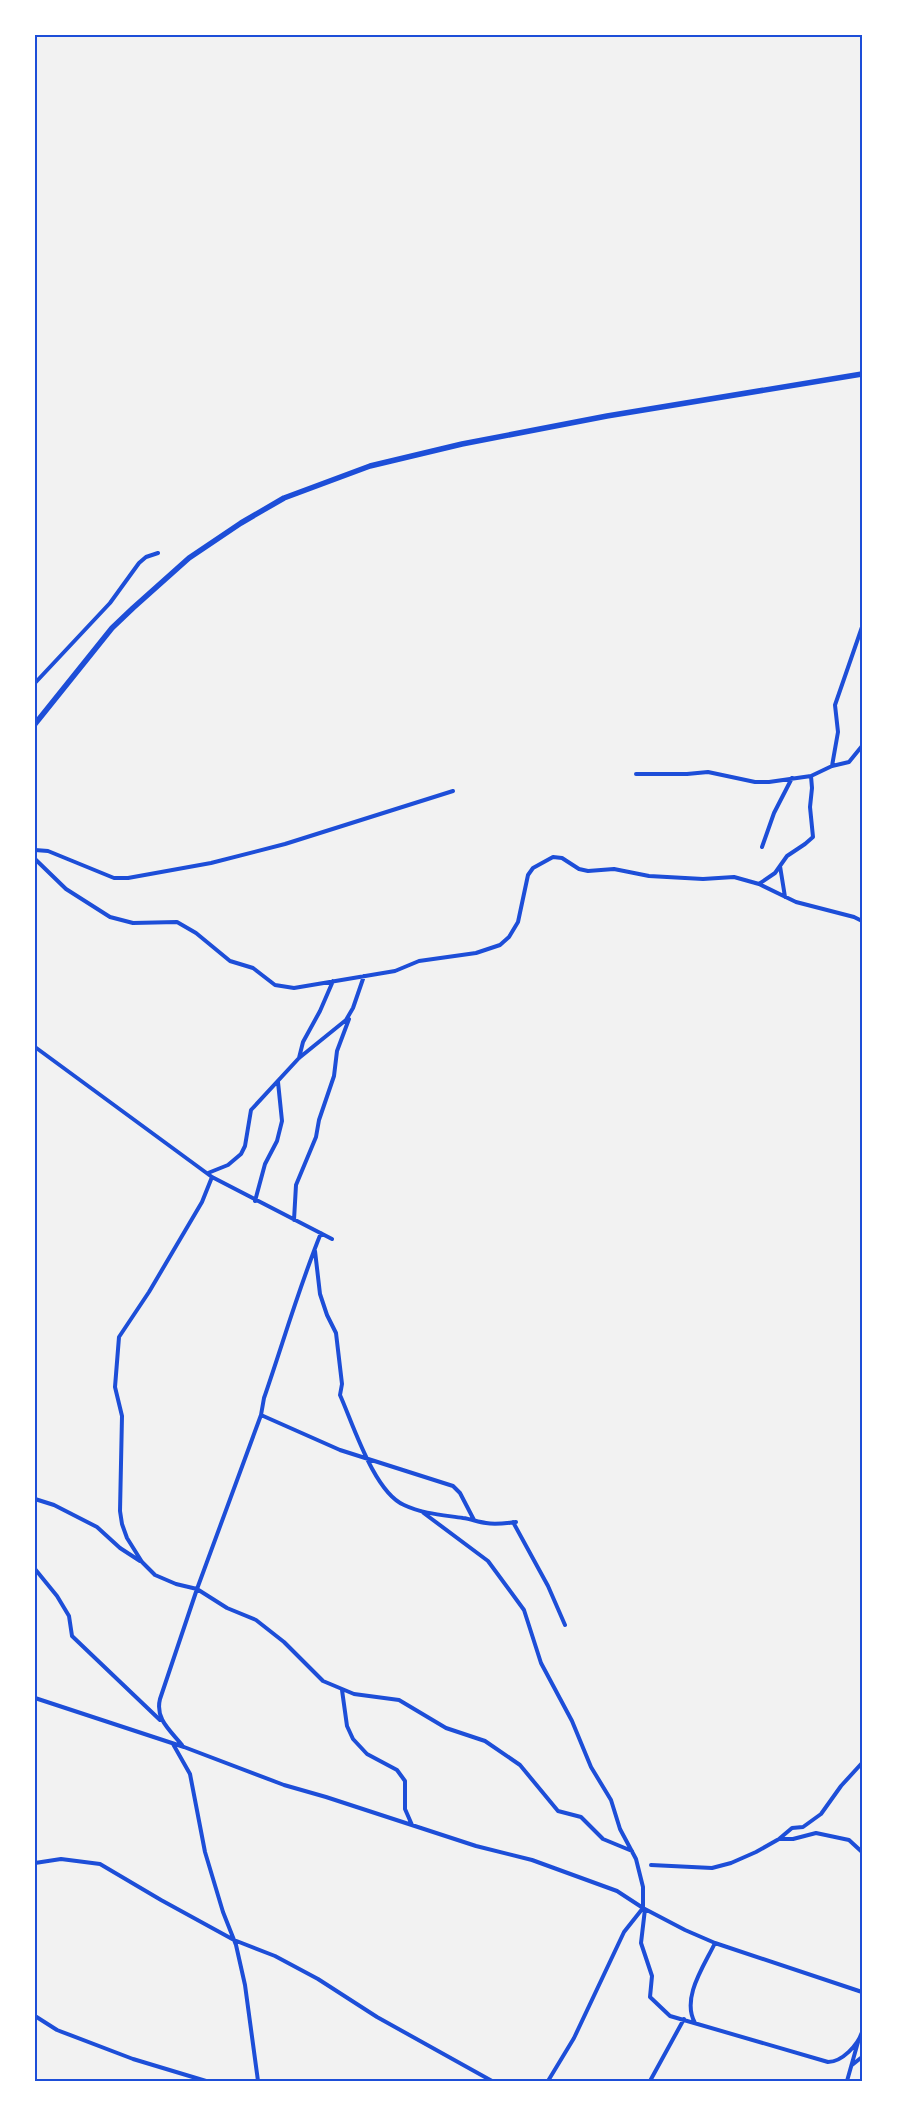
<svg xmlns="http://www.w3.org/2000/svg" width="897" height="2116" font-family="Mulish,sans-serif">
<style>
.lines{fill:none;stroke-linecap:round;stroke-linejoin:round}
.minor{stroke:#1d4ed8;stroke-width:4}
.trunk{stroke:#1d4ed8;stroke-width:5.5}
.neatline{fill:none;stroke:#1d4ed8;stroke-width:2}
</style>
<rect width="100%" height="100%" fill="#f2f2f2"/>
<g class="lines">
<path class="minor" d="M 35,683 L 110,603 L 139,563 L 146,557 L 158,553
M 832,766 L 838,732 L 835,705 L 862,627
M 636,774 L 687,774 L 708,772 L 755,782 L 769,782 L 811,776 L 832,766 L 849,762 L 862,746
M 762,847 L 774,813 L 792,778
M 35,850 L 48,851 L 114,878 L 128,878 L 211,863 L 285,844 L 453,791
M 35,859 L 66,889 L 110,917 L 133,923 L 177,922 L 196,933 L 230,961 L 253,968 L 275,985 L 294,988 L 395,971 L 419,961 L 476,953 L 500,945 L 509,937 L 518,922 L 528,875 L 533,868 L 553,857 L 562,858 L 579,869 L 588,871 L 614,869 L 649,876 L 703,879 L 734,877 L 759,884 L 796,902 L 854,917 L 862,921
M 780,866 L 785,897
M 759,884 L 775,873 L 787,856 L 805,844 L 813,837 L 810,807 L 812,788 L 811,776
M 35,1047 L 212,1177 L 332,1239
M 299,1058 L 303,1042 L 320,1011 L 333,981
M 208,1173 L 228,1165 L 241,1154 L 245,1146 L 251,1110 L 299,1058 L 346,1020 L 353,1008 L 364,976
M 212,1177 L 202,1202 L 149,1292 L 119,1337 L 115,1387 L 122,1416 L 120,1511 L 122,1524 L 127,1538 L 142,1562 L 155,1575 L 176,1584 L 197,1589 L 227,1608 L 256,1620 L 284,1642 L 323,1681 L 354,1694 L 399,1700 L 446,1728 L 485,1741 L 520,1765 L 558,1811 L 581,1817 L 603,1839 L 632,1851
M 255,1201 L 265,1164 L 277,1141 L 282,1121 L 278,1082
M 294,1220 L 296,1185 L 316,1137 L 319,1120 L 334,1076 L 337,1051 L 349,1019
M 315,1251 L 320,1294 L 327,1315 L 336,1333 L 342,1384 L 340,1395 C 353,1424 374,1492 404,1505 C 423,1514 443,1515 463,1518 C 471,1519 478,1522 486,1523 C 496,1525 506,1523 516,1522
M 261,1415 L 340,1450 L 453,1486 L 460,1493 L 474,1520
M 35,1499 L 54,1505 L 97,1527 L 120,1548 L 140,1561
M 421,1511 L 488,1561 L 524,1610 L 541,1663 L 572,1721 L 591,1767 L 611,1800 L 620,1829 L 636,1859 L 643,1887 L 643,1908 L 624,1932 L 574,2038 L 548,2081
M 513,1522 L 548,1586 L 565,1625
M 35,1569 L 57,1596 L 69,1616 L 72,1636 L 160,1720
M 342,1690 L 347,1726 L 353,1739 L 367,1754 L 397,1770 L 405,1781 L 405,1809 L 412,1825
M 35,1698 L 184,1747 L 284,1785 L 326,1797 L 476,1846 L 532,1860 L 617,1891 L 643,1908 L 685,1930 L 715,1943 L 862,1992
M 173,1744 L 190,1774 L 205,1852 L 223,1912 L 236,1945 L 245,1985 L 258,2081
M 182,1745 C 170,1730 155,1719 160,1699 L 197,1589 L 261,1415 L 264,1398 C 283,1343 299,1287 321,1233
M 779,1839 L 793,1839 L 816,1833 L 849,1840 L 862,1852
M 35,1863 L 61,1859 L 100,1864 L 161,1900 L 234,1940 L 275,1956 L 318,1979 L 377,2017 L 492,2081
M 651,1865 L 712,1868 L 731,1863 L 756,1852 L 779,1839 L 792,1828 L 803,1827 L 821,1814 L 841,1786 L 862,1763
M 645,1909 L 641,1943 L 652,1976 L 650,1997 L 670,2016 L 828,2062 C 842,2062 858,2045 862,2032
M 35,2016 L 57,2030 L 133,2059 L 206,2081
M 695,2023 C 681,1998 704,1966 715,1943
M 852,2065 L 862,2057
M 650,2081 L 684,2019
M 847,2081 L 858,2042"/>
<path class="trunk" d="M 35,724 L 112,628 L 133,608 L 189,558 L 241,523 L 284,498 L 370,466 L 462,444 L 607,416 L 862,374"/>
</g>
<rect width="897" height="2116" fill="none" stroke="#ffffff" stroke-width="72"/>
<rect x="36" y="36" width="825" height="2044" class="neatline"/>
</svg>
